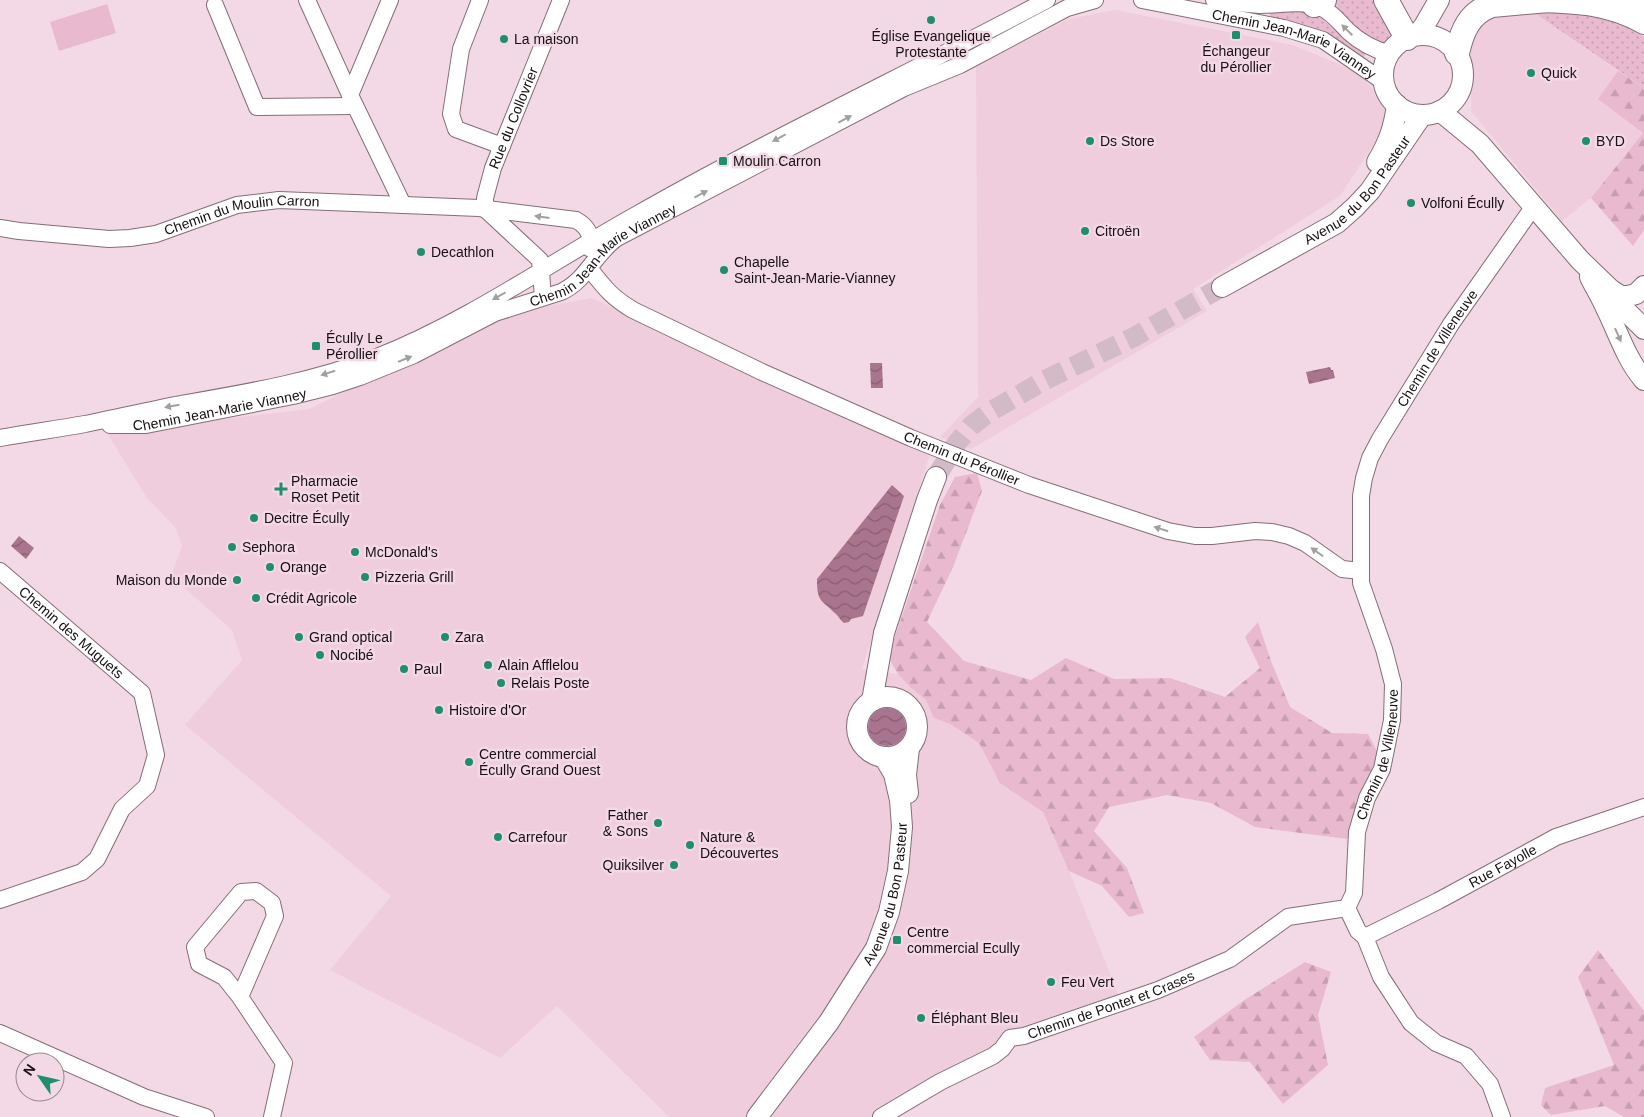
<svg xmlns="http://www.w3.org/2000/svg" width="1644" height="1117" font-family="Arial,sans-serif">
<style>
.built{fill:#efcddd}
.grass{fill:url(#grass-dots)}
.forest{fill:url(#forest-firs)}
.pitch{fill:#e9b9cf}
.water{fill:url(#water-waves)}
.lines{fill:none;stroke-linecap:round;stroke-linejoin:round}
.major-tunnel{stroke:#d2bbc6;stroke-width:20;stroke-dasharray:20 10;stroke-linecap:butt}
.minor-casing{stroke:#856d78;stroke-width:18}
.major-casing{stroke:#856d78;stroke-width:22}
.highway-casing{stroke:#856d78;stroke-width:26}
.minor{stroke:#fff;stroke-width:16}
.major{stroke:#fff;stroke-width:20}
.highway{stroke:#fff;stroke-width:24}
.oneway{fill:#a29fa1}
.poi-dot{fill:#1e8e6f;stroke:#f3d9e5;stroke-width:2}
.labels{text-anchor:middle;stroke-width:5;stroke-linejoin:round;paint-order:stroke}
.poi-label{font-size:14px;fill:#170f13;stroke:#f3d9e5;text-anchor:start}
.street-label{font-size:14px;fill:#170f13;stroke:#f3d9e5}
</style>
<defs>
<pattern id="grass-dots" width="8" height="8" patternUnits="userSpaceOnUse" patternTransform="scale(1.25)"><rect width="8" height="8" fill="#e9b9cf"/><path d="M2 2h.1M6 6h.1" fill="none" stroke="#c79eb1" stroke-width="1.8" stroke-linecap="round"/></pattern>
<pattern id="forest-firs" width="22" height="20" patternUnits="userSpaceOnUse" patternTransform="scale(1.25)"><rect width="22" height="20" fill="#e9b9cf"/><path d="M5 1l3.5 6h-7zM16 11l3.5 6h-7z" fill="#c79eb1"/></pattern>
<pattern id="water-waves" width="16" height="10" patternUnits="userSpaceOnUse" patternTransform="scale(1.25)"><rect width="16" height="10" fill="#a9748e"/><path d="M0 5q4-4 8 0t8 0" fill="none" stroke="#895e73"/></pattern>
</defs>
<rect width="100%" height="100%" fill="#f3d9e5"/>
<path class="built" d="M 1115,10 L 1293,45 L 1358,72 L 1388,107 L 1381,133 L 1340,196 L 1193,289 L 1207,311 L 971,449 L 940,437 L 978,397 L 976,65 L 1069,19 Z
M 1536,14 L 1618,71 L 1599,99 L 1643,133 L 1591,198 L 1562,221 L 1471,111 L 1471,37 L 1491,16 Z
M 592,298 L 930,454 L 862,669 L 898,674 L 910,687 L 926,700 L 934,718 L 950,724 L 979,743 L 1000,783 L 1043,812 L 1061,851 L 1119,996 L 1043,1028 L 883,1117 L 669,1117 L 557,1006 L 500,1058 L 330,970 L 391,896 L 185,725 L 242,660 L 232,630 L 171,576 L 182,546 L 176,528 L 147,498 L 107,433 L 309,409 L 508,313 Z"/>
<path class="grass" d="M 1337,0 L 1377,0 L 1397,34 L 1386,47 L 1369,41 L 1352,26 L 1334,2 Z
M 1268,11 L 1303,12 L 1321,18 L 1352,44 L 1366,52 L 1363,60 L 1273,22 Z
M 1581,11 L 1636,30 L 1644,37 L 1644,88 L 1536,14 Z"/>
<path class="forest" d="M 1618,71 L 1644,88 L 1644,230 L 1633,246 L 1591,198 L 1643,133 L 1598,99 Z
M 977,473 L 982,491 L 953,567 L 927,622 L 964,661 L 1031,680 L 1066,658 L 1114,679 L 1170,678 L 1225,697 L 1260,668 L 1245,637 L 1258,622 L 1271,661 L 1290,707 L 1332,733 L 1368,734 L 1380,757 L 1347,839 L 1255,827 L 1211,803 L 1167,795 L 1109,807 L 1094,831 L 1127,868 L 1144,913 L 1129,917 L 1102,886 L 1069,871 L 1043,812 L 1000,783 L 979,743 L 950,724 L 934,718 L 926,700 L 910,687 L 898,674 L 888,657 L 940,505 L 955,477 Z
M 1598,950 L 1644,1011 L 1644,1117 L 1624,1117 L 1605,1106 L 1551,1115 L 1541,1105 L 1545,1088 L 1614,1065 L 1578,977 Z
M 1305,962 L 1331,972 L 1318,1015 L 1328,1065 L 1283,1104 L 1250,1062 L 1210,1060 L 1194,1037 L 1243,1001 Z"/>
<path class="pitch" d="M 107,4 L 116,33 L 59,51 L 50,22 Z"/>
<path class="water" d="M 870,363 L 882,363 L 883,388 L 871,388 Z
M 1330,367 L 1331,370 L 1333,370 L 1335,378 L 1309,384 L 1306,372 Z
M 892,485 L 904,496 L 863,616 L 851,619 L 849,622 L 844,623 C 840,620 839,617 836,614 C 820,599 817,601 817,579 Z
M 19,536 L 34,548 L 26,559 L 11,546 Z
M868 727a19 19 0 1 1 38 0a19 19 0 1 1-38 0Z"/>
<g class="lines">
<path class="major-tunnel" d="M 936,477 L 957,443 L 971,426 L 988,413 L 1043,381 L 1134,337 L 1222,287"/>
<g class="minor-casing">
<g id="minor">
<path d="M 307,0 L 350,95"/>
<path d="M 390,0 L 350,95 L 403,205"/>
<path d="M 480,0 L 461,49 L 451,114 L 456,129 L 502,146"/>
<path id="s1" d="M 1142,0 L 1284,28 L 1323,40 L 1384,82"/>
<path d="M 1214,0 C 1229,3 1244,4 1260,5 C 1279,5 1302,0 1320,7 C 1332,12 1340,23 1349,32 C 1361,43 1373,49 1389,54"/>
<path d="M 215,5 L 257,107 L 355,106"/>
<path id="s2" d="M 485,209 L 485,198 L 493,168 L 561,0"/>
<path d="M 485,209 L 540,260 L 543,297"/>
<path id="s3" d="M 0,228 L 19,231 L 109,239 L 130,238 L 156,234 L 237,205 L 279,200 L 479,208 L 576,220 C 585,225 588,230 592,240 L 589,248"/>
<path id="s4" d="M 589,268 C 604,287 611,297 633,310 L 762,372 L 911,438 L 1029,485 L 1168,531 L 1195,536 L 1212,536 L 1255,531 L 1272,532 L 1289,536 L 1305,543 L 1342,569 L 1361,571"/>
<path id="s5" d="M 110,425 L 146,425 L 293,396 L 333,386 L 360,377 L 414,355 L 495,313 L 561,292 C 586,281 595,253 617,238 L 904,88 L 960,65 L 1067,8 L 1095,0"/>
<path d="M 0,438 C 28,433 57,429 85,424 C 115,418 145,411 175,405 C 244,393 312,382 377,357 C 468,321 548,264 634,216 C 769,139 910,73 1047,0"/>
<path id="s6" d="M 0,571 L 142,693 L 156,755 L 147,786 L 122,809 L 97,859 L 82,872 L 0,900"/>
<path id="s7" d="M 1365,937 L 1438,901 L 1556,837 L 1644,807"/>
<path d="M 240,997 L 275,916 L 272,903 L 256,891 L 241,892 L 195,947 L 199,964 L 224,977 L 240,997 L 284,1063 L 272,1117"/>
<path d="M 0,1033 L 144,1097 L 206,1117"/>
<path id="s8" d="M 881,1117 L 940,1082 L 993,1056 L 1002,1049 L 1010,1038 L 1024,1036 L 1158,990 L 1230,959 L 1288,917 L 1347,908"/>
<path id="s9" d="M 1502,1117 L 1490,1084 L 1466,1056 L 1436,1043 L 1411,1023 L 1381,977 L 1365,937 L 1358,931 L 1347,908 L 1354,893 L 1357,832 L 1367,798 L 1382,769 L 1392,720 L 1393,684 L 1384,649 L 1361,583 L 1361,496 L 1364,478 L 1370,458 L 1380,439 L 1451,324 L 1534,206"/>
</g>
</g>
<g class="major-casing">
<g id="major">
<path d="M 1538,2 C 1576,3 1609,4 1644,24"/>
<path d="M 1417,35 L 1424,26 L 1439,0"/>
<circle cx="1423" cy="75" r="40"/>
<path d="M 1440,111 L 1480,144 L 1580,260 L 1611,290 L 1621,296 L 1628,296 L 1636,294 L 1644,286"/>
<path d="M 1377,162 C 1389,142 1394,127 1397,105"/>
<path d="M 1590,277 C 1595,287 1601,297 1606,308 C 1618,332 1626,359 1644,380"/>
<path id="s10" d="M 1222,287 L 1337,223 L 1355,207 L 1370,191 L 1422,115"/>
<path d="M 1611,290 L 1619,304 L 1644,329"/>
<circle cx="887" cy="727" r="30"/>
<path d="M 872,701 L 884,633 L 927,500 L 936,477"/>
<path d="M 908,793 L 906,775 L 909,748"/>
<path id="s11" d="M 757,1117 L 829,1022 L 876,948 L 889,912 L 898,871 L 902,827 L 900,800 L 894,774 L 884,757"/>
</g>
</g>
<g class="highway-casing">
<path id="highway" d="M 1386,0 L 1407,38
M 1621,0 L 1644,9
M 1314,5 L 1324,0
M 1457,53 C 1462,31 1469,13 1492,5 L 1548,0"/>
</g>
<use href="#minor" class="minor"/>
<use href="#major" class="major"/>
<use href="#highway" class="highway"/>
</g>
<defs><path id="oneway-solid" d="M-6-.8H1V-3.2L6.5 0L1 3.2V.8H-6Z" transform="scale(1.25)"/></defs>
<g class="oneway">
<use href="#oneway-solid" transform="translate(1347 30) rotate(-136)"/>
<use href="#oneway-solid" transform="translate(845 119) rotate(-28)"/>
<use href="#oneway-solid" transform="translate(779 138) rotate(152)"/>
<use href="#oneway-solid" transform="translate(701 194) rotate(-28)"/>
<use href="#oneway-solid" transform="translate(542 217) rotate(-172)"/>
<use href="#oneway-solid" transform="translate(499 296) rotate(151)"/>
<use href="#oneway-solid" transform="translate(1618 335) rotate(66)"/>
<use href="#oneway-solid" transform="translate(405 359) rotate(-22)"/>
<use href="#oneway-solid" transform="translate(328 373) rotate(163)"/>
<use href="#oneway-solid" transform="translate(172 406) rotate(170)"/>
<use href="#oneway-solid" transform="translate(1161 529) rotate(-162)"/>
<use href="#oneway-solid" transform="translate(1317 552) rotate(-145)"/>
</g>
<g class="poi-dot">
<circle cx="931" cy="20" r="5"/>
<rect x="1231" y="30" width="10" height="10" rx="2.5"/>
<circle cx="504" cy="39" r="5"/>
<circle cx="1531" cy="73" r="5"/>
<circle cx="1090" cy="141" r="5"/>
<circle cx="1586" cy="141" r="5"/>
<rect x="718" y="156" width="10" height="10" rx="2.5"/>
<circle cx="1411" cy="203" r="5"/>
<circle cx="1085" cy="231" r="5"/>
<circle cx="421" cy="252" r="5"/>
<circle cx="724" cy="270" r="5"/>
<rect x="311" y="341" width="10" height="10" rx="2.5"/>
<path d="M278.5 481.5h5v5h5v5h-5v5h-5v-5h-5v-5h5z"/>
<circle cx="254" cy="518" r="5"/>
<circle cx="232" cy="547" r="5"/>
<circle cx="355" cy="552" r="5"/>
<circle cx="270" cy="567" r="5"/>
<circle cx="365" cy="577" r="5"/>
<circle cx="237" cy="580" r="5"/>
<circle cx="256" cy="598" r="5"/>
<circle cx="299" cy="637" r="5"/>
<circle cx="445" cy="637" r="5"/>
<circle cx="320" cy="655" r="5"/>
<circle cx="488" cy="665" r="5"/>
<circle cx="404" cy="669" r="5"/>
<circle cx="501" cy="683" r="5"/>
<circle cx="439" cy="710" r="5"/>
<circle cx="469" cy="762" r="5"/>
<circle cx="658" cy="823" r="5"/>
<circle cx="498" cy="837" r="5"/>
<circle cx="690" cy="845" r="5"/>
<circle cx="674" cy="865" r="5"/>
<rect x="892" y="935" width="10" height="10" rx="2.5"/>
<circle cx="1051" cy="982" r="5"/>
<circle cx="921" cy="1018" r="5"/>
</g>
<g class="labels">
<g class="poi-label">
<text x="931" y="41" text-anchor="middle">Église Evangelique<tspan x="931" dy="16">Protestante</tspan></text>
<text x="514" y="44">La maison</text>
<text x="1236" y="56" text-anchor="middle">Échangeur<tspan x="1236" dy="16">du Pérollier</tspan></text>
<text x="1541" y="78">Quick</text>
<text x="1100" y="146">Ds Store</text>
<text x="1596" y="146">BYD</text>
<text x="733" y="166">Moulin Carron</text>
<text x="1421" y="208">Volfoni Écully</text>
<text x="1095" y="236">Citroën</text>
<text x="431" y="257">Decathlon</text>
<text x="734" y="267">Chapelle<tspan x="734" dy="16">Saint-Jean-Marie-Vianney</tspan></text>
<text x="326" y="343">Écully Le<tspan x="326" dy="16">Pérollier</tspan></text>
<text x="291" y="486">Pharmacie<tspan x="291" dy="16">Roset Petit</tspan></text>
<text x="264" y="523">Decitre Écully</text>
<text x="242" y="552">Sephora</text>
<text x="365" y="557">McDonald's</text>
<text x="280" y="572">Orange</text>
<text x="375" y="582">Pizzeria Grill</text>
<text x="227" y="585" text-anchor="end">Maison du Monde</text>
<text x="266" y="603">Crédit Agricole</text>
<text x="309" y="642">Grand optical</text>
<text x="455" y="642">Zara</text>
<text x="330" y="660">Nocibé</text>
<text x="498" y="670">Alain Afflelou</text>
<text x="414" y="674">Paul</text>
<text x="511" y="688">Relais Poste</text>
<text x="449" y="715">Histoire d'Or</text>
<text x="479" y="759">Centre commercial<tspan x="479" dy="16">Écully Grand Ouest</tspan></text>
<text x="648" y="820" text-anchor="end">Father<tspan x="648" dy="16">&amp; Sons</tspan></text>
<text x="508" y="842">Carrefour</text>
<text x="700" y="842">Nature &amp;<tspan x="700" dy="16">Découvertes</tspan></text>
<text x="664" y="870" text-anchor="end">Quiksilver</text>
<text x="907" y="937">Centre<tspan x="907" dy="16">commercial Ecully</tspan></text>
<text x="1061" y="987">Feu Vert</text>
<text x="931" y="1023">Éléphant Bleu</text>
</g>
<g class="street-label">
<text dy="5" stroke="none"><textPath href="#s1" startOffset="160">Chemin Jean-Marie Vianney</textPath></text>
<text dy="5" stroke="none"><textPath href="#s2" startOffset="96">Rue du Collovrier</textPath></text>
<text dy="5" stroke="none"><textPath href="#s10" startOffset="169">Avenue du Bon Pasteur</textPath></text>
<text dy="5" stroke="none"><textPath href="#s3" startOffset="246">Chemin du Moulin Carron</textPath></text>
<text dy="5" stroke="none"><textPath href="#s5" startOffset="530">Chemin Jean-Marie Vianney</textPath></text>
<text dy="5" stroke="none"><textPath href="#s9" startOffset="862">Chemin de Villeneuve</textPath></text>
<text dy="5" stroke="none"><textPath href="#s5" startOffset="111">Chemin Jean-Marie Vianney</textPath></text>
<text dy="5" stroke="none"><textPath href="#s4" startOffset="422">Chemin du Pérollier</textPath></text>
<text dy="5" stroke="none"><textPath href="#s6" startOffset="94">Chemin des Muguets</textPath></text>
<text dy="5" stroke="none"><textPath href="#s9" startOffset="428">Chemin de Villeneuve</textPath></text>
<text dy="5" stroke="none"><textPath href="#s7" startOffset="155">Rue Fayolle</textPath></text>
<text dy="5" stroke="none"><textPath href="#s11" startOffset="262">Avenue du Bon Pasteur</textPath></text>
<text dy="5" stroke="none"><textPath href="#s8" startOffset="259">Chemin de Pontet et Crases</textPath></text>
</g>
</g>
<g transform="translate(40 1077) rotate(304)"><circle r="24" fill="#f3d9e5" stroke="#9b8891"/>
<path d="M0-4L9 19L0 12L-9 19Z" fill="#1e8e6f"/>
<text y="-8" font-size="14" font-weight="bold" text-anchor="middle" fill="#170f13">N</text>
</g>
</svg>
